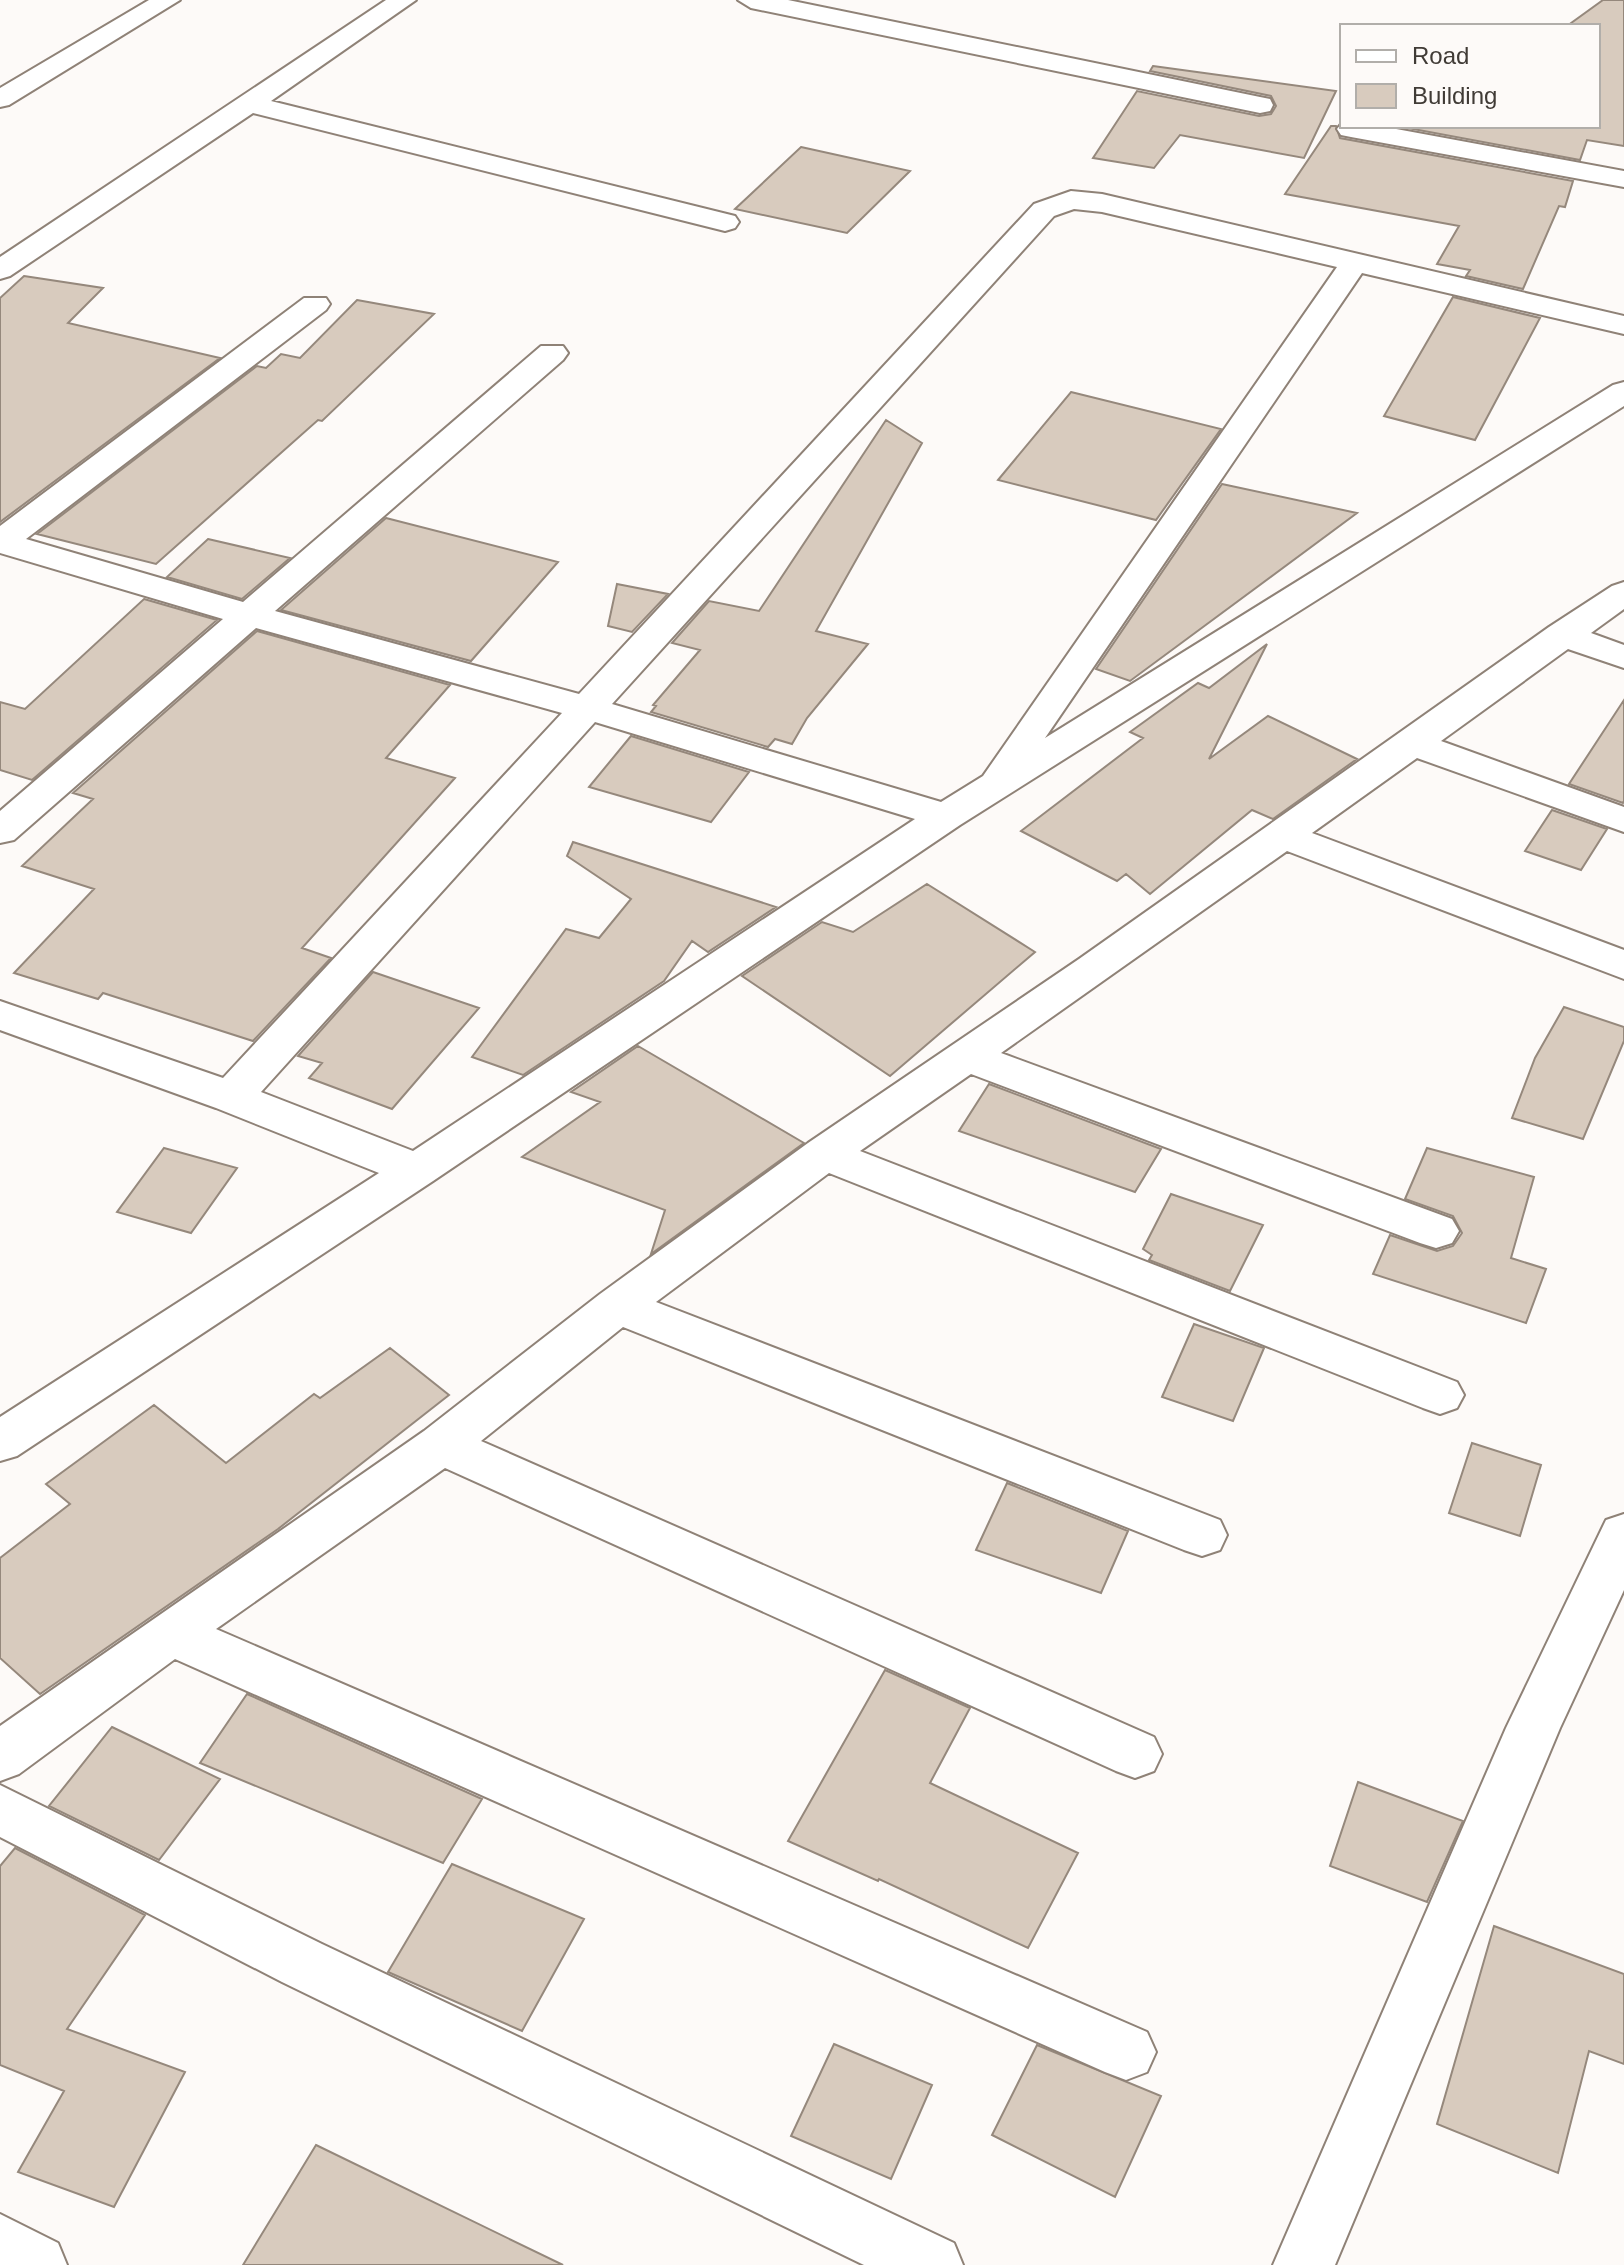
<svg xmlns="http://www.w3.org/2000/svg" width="1624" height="2265" font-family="Arial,sans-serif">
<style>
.building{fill:#d8cbbe;stroke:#95887c;stroke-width:2}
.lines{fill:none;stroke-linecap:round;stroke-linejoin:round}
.street-casing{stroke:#8f8277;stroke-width:4}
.street{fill:#fff;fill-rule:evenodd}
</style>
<rect width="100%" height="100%" fill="#fdfaf8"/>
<path class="building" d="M 1603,0 L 1624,0 L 1624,146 L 1587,140 L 1580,160 L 1397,126 L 1598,126 L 1598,26 L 1567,26 Z
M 1153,66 L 1336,91 L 1304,158 L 1180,135 L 1154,168 L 1093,158 L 1137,91 L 1259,116 L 1271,114 L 1276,106 L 1271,96 L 1150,71 Z
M 1331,126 L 1336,126 L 1340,138 L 1573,181 L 1565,207 L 1559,206 L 1523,289 L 1466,276 L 1470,270 L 1437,264 L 1459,226 L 1285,194 Z
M 801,147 L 910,171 L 847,233 L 735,209 Z
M 24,276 L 103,288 L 68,323 L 220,358 L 0,522 L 0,298 Z
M 1453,297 L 1540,318 L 1475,440 L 1384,416 Z
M 357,300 L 434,314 L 322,421 L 318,420 L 156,564 L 37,534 L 257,366 L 266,368 L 281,354 L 300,358 Z
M 1071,392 L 1221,429 L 1156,520 L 998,480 Z
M 886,420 L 922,443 L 816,631 L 868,644 L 807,718 L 792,744 L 775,739 L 768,747 L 651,712 L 656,706 L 653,705 L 700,650 L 672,643 L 709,601 L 759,611 Z
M 1222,484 L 1357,513 L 1130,681 L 1096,669 Z
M 386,518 L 558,562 L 471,661 L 281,610 Z
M 208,539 L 290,558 L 242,599 L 167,577 Z
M 617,584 L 668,594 L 632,632 L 608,626 Z
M 144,599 L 217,620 L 32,780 L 0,770 L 0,702 L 25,709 Z
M 257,631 L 450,685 L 386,758 L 455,778 L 302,948 L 331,958 L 253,1041 L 103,993 L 98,999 L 14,973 L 94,889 L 22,866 L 93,799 L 73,793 Z
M 1267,644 L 1209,759 L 1268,716 L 1357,759 L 1273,819 L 1252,810 L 1150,894 L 1126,874 L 1117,881 L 1021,831 L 1143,738 L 1130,732 L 1198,683 L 1209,688 Z
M 1624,700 L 1624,801 L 1623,803 L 1569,784 Z
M 631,736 L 749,772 L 711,822 L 589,787 Z
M 1552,810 L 1607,829 L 1581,870 L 1525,851 Z
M 573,842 L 776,907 L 708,952 L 692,941 L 664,981 L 523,1075 L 472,1057 L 566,929 L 599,938 L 631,899 L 567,856 Z
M 927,884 L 1035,952 L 890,1076 L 742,976 L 822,922 L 853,932 Z
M 373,972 L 479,1008 L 392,1109 L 309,1078 L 322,1063 L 298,1056 Z
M 1564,1007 L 1624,1027 L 1624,1041 L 1583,1139 L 1512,1118 L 1535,1058 Z
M 638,1046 L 804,1143 L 651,1254 L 665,1210 L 522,1157 L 600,1102 L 571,1092 Z
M 989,1084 L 1161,1149 L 1135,1192 L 959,1131 Z
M 164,1148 L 237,1168 L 191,1233 L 117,1212 Z
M 1427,1148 L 1534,1177 L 1511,1258 L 1546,1269 L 1526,1323 L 1373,1274 L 1390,1235 L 1437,1251 L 1453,1246 L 1462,1233 L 1453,1216 L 1405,1199 Z
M 1171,1194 L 1263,1225 L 1230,1291 L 1149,1260 L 1152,1255 L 1143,1249 Z
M 1194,1324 L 1264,1348 L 1233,1421 L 1162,1397 Z
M 390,1348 L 449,1395 L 278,1529 L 40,1694 L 0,1658 L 0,1558 L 70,1504 L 46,1484 L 154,1405 L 226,1463 L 314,1394 L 320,1398 Z
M 1472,1443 L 1541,1465 L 1520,1536 L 1449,1513 Z
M 1007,1483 L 1128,1531 L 1101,1593 L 976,1550 Z
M 885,1670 L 970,1708 L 930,1783 L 1078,1853 L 1028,1948 L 879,1879 L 878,1881 L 788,1841 Z
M 247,1694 L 482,1799 L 443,1863 L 200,1763 Z
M 112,1727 L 220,1779 L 159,1860 L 49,1806 Z
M 1358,1782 L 1463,1821 L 1427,1902 L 1330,1866 Z
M 15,1848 L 145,1915 L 67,2029 L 185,2072 L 114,2207 L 18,2172 L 64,2091 L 0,2065 L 0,1866 Z
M 452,1864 L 584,1919 L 522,2031 L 388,1972 Z
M 1494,1926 L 1624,1974 L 1624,2064 L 1589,2051 L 1558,2173 L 1437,2124 Z
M 834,2044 L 932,2085 L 891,2179 L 791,2136 Z
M 1037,2045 L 1161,2096 L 1115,2197 L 992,2135 Z
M 316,2145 L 563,2265 L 243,2265 Z"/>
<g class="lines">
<g class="street-casing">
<path id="street" d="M 149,0 L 180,0 L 9,105 L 0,107 L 0,88 Z
M 386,0 L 416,0 L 271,101 L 735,216 L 739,222 L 735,228 L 725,231 L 253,113 L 10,276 L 0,279 L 0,257 Z
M 738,0 L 788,0 L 1260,97 L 1270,99 L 1273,105 L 1270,111 L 1260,113 L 751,8 Z
M 1342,123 L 1342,126 L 1380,126 L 1624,171 L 1624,187 L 1351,137 L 1341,135 L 1337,129 Z
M 1071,191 L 1102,194 L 1624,316 L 1624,334 L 1362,273 L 1045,738 L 1613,385 L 1624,382 L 1624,406 L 960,825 L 433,1181 L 17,1456 L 0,1461 L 0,1417 L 379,1173 L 216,1108 L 0,1030 L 0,1001 L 223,1078 L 562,713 L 256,628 L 14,840 L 0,843 L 0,811 L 223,619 L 0,553 L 0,526 L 304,298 L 326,298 L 330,304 L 326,310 L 26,539 L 243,602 L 541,346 L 563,346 L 568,353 L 563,360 L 275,611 L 579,694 L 1034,204 ZM 1074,209 L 1102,212 L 1337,267 L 983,776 L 941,802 L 612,704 L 1054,216 ZM 595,722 L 915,819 L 413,1151 L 261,1092 Z
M 1624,582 L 1624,609 L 1591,633 L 1624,645 L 1624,668 L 1568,649 L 1441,741 L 1624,807 L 1624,832 L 1417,758 L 1312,833 L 1624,950 L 1624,979 L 1287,851 L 1001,1053 L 1452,1219 L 1459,1231 L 1452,1243 L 1436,1248 L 1420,1243 L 971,1074 L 860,1151 L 1457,1382 L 1464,1395 L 1457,1408 L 1440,1414 L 1423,1408 L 829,1173 L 656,1302 L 1220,1520 L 1227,1535 L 1220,1550 L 1202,1556 L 1184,1550 L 623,1327 L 481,1441 L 1154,1737 L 1162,1754 L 1154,1771 L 1135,1778 L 1116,1771 L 445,1468 L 216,1629 L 1147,2032 L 1156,2052 L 1147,2072 L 1126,2080 L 1105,2072 L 175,1659 L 19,1774 L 0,1781 L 0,1726 L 424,1431 L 600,1294 L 808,1143 L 1079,959 L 1549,627 L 1612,586 Z
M 1624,1514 L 1624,1590 L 1560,1728 L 1335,2265 L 1273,2265 L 1506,1728 L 1606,1520 Z
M 0,1785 L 322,1944 L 954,2243 L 963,2265 L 864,2265 L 282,1982 L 0,1837 Z
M 0,2214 L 58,2243 L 67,2265 L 0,2265 Z"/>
</g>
<use href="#street" class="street"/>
</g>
<rect x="1340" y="24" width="260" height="104" fill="#fdfaf8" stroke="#b1aeaa" stroke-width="2"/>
<rect x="1356" y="50" width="40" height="12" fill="#ffffff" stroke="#b1aeaa" stroke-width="2"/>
<text x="1412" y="64" font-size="24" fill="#403b36">Road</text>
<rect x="1356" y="84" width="40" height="24" fill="#d8cbbe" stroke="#b1aeaa" stroke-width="2"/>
<text x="1412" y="104" font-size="24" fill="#403b36">Building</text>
</svg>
